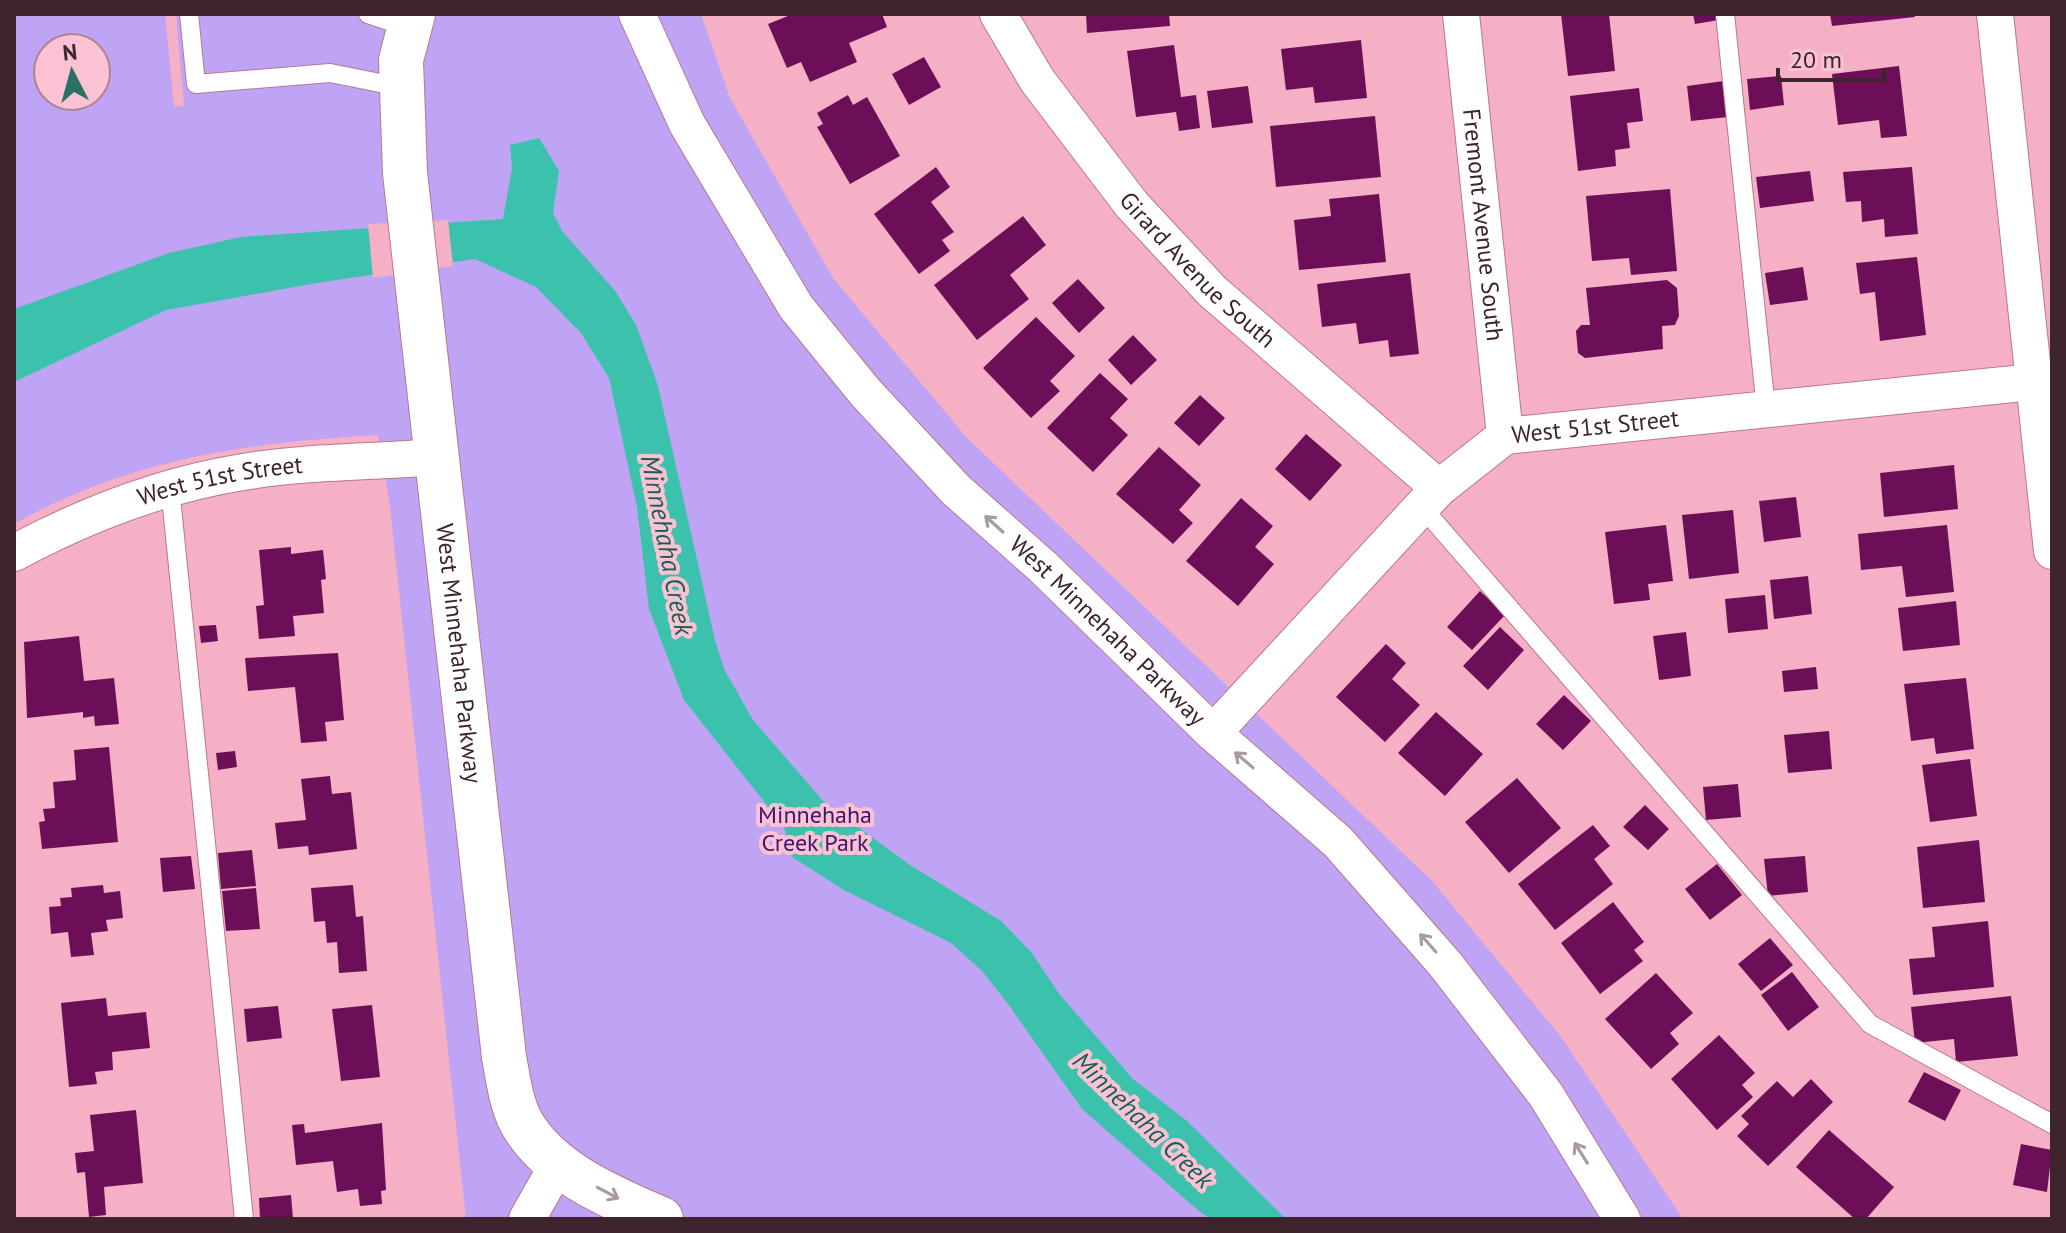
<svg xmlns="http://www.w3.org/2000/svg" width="2066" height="1233" font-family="'PT Sans',sans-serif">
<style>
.green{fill:#bfa3f4;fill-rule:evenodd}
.water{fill:#3cc2ac}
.pier{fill:#f5b0c5}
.building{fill:#6d0f58}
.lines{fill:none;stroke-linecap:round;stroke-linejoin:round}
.service-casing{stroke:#b9788c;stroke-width:20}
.minor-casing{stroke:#b9788c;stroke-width:38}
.tertiary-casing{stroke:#b9788c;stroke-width:46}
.service{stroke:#fff;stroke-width:18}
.minor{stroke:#fff;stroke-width:36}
.tertiary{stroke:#fff;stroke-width:44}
.oneway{stroke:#a89ca0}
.labels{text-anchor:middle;stroke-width:8;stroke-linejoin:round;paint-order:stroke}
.street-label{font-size:24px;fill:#3e242c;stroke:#fac2d2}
.park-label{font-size:24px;fill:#3f156e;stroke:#fac2d2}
.water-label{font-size:26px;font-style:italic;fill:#175f53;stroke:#fac2d2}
</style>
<rect width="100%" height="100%" fill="#f5b0c5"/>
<path class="green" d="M 14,14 L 165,14 L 174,107 L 184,106 L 176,14 L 701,14 L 730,98 L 833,278 L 967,438 L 1432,881 L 1561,1037 L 1683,1219 L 466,1219 L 390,507 L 378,435 C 246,443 132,458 14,524 ZM 48,48 L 96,48 L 96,96 L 48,96 Z"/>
<path class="water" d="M 539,138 L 559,171 L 553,213 L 562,231 L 616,292 L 637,327 L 658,386 L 715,640 L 724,669 L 753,720 L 824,802 L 910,865 L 1001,921 L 1031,952 L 1060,995 L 1133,1079 L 1187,1121 L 1286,1219 L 1212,1219 L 1200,1212 L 1082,1109 L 1008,1004 L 983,972 L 951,943 L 844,890 L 792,857 L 784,827 L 684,700 L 649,609 L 637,507 L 609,378 L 581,333 L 536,287 L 475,259 L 317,283 L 166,310 L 14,382 L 14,309 L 169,253 L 241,237 L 503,219 L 512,168 L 510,145 Z"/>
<path class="pier" d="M 448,220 L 453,266 L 373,278 L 368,224 Z"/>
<path class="building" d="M 793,14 L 882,14 L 887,27 L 849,43 L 857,62 L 810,82 L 801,62 L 787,68 L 768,24 Z
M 1086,14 L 1169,14 L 1170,26 L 1087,33 Z
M 1561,14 L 1609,14 L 1615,71 L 1568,76 Z
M 1693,14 L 1718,14 L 1719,20 L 1695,24 Z
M 1830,14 L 1914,14 L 1915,17 L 1832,26 Z
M 1361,40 L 1367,98 L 1315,103 L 1313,87 L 1286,90 L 1281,49 Z
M 1174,45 L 1181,97 L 1196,95 L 1200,128 L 1179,131 L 1176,112 L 1136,117 L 1127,51 Z
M 924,57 L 941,87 L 909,105 L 892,74 Z
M 1899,66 L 1907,136 L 1881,138 L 1879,120 L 1838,125 L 1832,74 Z
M 1781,76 L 1784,105 L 1750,110 L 1747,79 Z
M 1724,81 L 1728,117 L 1691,121 L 1687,86 Z
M 1248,86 L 1253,123 L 1212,128 L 1207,91 Z
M 1639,88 L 1643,121 L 1627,123 L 1630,148 L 1615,150 L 1616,166 L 1578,171 L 1570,96 Z
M 848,95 L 853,105 L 867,97 L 900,156 L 850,184 L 817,127 L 823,124 L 817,113 Z
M 1375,116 L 1381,177 L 1276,187 L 1270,126 Z
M 936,167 L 950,187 L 931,202 L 954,232 L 942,240 L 950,251 L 919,274 L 874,214 Z
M 1912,167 L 1918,234 L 1885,237 L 1884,219 L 1862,222 L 1861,201 L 1846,202 L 1843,172 Z
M 1810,171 L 1814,201 L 1760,208 L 1756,177 Z
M 1670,189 L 1677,271 L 1631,275 L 1629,258 L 1592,261 L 1586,196 Z
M 1379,194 L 1386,262 L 1299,270 L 1294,220 L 1331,216 L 1329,199 Z
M 1023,216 L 1046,245 L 1010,275 L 1029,299 L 977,340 L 934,285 Z
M 1917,257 L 1926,335 L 1880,341 L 1875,292 L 1860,294 L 1856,263 Z
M 1803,267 L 1808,300 L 1770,305 L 1765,273 Z
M 1410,273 L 1419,354 L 1390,357 L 1388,340 L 1359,344 L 1356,323 L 1322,327 L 1317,284 Z
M 1078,279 L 1105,308 L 1079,333 L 1052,303 Z
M 1667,280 L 1677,288 L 1679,316 L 1675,325 L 1662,326 L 1663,349 L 1585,358 L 1578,353 L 1576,331 L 1581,325 L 1590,325 L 1586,288 Z
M 1036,317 L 1075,356 L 1050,381 L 1060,391 L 1031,418 L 983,368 Z
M 1133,335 L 1157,360 L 1131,385 L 1108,360 Z
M 1100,373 L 1128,399 L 1110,418 L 1128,435 L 1093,472 L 1047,428 Z
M 1200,395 L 1225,418 L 1199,446 L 1174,423 Z
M 1306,434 L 1342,465 L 1310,501 L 1275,469 Z
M 1159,447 L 1201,485 L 1179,510 L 1193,523 L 1173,544 L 1116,494 Z
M 1954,465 L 1958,509 L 1884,517 L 1880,473 Z
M 1796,497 L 1801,537 L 1764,542 L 1759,501 Z
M 1241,498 L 1273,526 L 1255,547 L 1274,564 L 1238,606 L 1186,561 Z
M 1733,510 L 1739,573 L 1689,579 L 1682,515 Z
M 1666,525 L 1673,581 L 1648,584 L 1650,600 L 1614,604 L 1605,532 Z
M 1947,525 L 1954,592 L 1906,597 L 1902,566 L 1861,570 L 1858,534 Z
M 291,547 L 291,554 L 323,550 L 326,579 L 321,580 L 324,613 L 293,616 L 295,636 L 259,639 L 256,606 L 264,605 L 259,550 Z
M 1808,576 L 1812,614 L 1774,619 L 1770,580 Z
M 1480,591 L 1505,615 L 1472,650 L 1447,627 Z
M 1765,595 L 1768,629 L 1728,633 L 1725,599 Z
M 1956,601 L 1960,645 L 1903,651 L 1898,608 Z
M 216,625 L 218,641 L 201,643 L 199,626 Z
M 1500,627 L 1524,650 L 1488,690 L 1463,666 Z
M 1686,632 L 1691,676 L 1659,680 L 1653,636 Z
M 79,636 L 84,681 L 114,678 L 119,724 L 95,726 L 94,716 L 83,718 L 83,712 L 27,718 L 24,642 Z
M 1386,644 L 1406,663 L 1392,679 L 1420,705 L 1385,742 L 1336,697 Z
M 338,653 L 344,720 L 325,722 L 327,741 L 301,743 L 295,687 L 248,691 L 245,658 Z
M 1816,667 L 1818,689 L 1784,692 L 1782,671 Z
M 1966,678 L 1974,749 L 1936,754 L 1934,738 L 1911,741 L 1904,684 Z
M 1564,695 L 1591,721 L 1563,750 L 1536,724 Z
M 1436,712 L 1483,754 L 1445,796 L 1398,753 Z
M 1829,731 L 1832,769 L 1788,773 L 1784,735 Z
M 109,747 L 118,842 L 42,849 L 39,822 L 45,821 L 43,809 L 55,808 L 53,782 L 76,780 L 74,750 Z
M 235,751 L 237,767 L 218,770 L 216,753 Z
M 1970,759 L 1977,816 L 1930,822 L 1922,765 Z
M 330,776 L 332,794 L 351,792 L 357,849 L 309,855 L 308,846 L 278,849 L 275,823 L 306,820 L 301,779 Z
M 1517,778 L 1561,828 L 1509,873 L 1465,822 Z
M 1738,784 L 1741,817 L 1706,820 L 1703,787 Z
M 1645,805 L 1669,829 L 1648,850 L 1623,827 Z
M 1593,825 L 1610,846 L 1594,859 L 1613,884 L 1555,930 L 1518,884 Z
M 1979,840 L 1985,902 L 1923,908 L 1917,847 Z
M 252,850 L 256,886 L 221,889 L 218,853 Z
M 191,856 L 195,889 L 163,892 L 160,858 Z
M 1805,856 L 1808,892 L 1768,896 L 1764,859 Z
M 1717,864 L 1742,895 L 1710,920 L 1685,889 Z
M 103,885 L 104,893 L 120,891 L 123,918 L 106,920 L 108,931 L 91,933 L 94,955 L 71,957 L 68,932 L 51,934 L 49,907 L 61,906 L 60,898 L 72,897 L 71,888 Z
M 353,885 L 356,917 L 363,916 L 367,971 L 339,973 L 337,942 L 327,943 L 325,921 L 314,922 L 311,888 Z
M 256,888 L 260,929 L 226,931 L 222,891 Z
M 1613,902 L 1644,942 L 1634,950 L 1643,961 L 1600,994 L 1561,943 Z
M 1988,921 L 1994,987 L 1913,995 L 1909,959 L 1935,957 L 1932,927 Z
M 1770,938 L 1793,965 L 1761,991 L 1738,964 Z
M 1792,972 L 1819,1007 L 1788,1031 L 1761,995 Z
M 1656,973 L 1693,1013 L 1670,1033 L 1679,1044 L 1651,1069 L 1605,1019 Z
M 2011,996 L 2018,1056 L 1956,1062 L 1954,1039 L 1915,1043 L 1911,1007 Z
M 106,998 L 108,1016 L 146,1012 L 150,1048 L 112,1052 L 113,1070 L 95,1072 L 97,1084 L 69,1087 L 61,1003 Z
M 372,1005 L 380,1077 L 341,1081 L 332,1009 Z
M 278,1006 L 282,1038 L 247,1042 L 244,1009 Z
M 1719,1035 L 1755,1073 L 1742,1085 L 1753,1097 L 1717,1130 L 1671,1079 Z
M 1924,1072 L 1961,1090 L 1945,1121 L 1908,1102 Z
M 1811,1079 L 1833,1102 L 1768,1166 L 1737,1136 L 1749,1124 L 1741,1116 L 1777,1081 L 1793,1097 Z
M 136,1110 L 143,1183 L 104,1187 L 106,1215 L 89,1217 L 85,1172 L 77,1173 L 75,1153 L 94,1151 L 90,1115 Z
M 382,1123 L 386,1190 L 381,1191 L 382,1204 L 360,1206 L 358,1189 L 337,1192 L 333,1161 L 296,1165 L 292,1125 L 304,1124 L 305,1133 Z
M 1829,1130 L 1894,1187 L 1866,1219 L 1855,1219 L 1796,1167 Z
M 2021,1144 L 2052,1150 L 2047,1192 L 2013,1185 Z
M 291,1195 L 293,1219 L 260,1219 L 259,1198 Z"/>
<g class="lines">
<g class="service-casing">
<path id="service" d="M 189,14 L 196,84 L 330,73 L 400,87
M 368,14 L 409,28
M 1725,14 L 1766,409
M 170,487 L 244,1219
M 1422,507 L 1870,1024 L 2052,1124"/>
</g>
<g class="minor-casing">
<g id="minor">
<path id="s1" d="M 637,14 L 687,124 L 796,307 L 865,392 L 956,490 L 1043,567 L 1213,733 L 1338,842 L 1445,964 L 1546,1095 L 1622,1219"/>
<path id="s2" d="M 998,14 L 1037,80 L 1132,205 L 1212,291 L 1439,488"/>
<path id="s3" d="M 1461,14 L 1505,436"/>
<path d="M 1995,14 L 2052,551"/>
<path id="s4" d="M 14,553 C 87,514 162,485 243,472 C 307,461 374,462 439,457"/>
<path id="s5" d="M 1213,733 L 1439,488 L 1505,436 L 2052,380"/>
<path d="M 527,1219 L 558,1164"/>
</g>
</g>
<g class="tertiary-casing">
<g id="tertiary">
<path id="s6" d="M 413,14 L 401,60 L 405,173 L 504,1057 C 508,1078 511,1103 521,1122 C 549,1172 611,1197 661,1219"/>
</g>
</g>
<use href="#service" class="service"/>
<use href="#minor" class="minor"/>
<use href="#tertiary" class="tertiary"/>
</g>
<defs><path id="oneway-shaft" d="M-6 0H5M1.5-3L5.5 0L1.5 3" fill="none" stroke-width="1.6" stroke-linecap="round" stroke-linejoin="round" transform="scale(2)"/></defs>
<g class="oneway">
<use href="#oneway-shaft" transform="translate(994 524) rotate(-138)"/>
<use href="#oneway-shaft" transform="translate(1244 760) rotate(-139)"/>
<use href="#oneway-shaft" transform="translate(1428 943) rotate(-131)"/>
<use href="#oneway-shaft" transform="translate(1581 1153) rotate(-122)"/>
<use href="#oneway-shaft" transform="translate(608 1193) rotate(28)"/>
</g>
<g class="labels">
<g class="street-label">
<text dy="8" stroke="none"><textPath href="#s3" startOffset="212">Fremont Avenue South</textPath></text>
<text dy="8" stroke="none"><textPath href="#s2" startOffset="326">Girard Avenue South</textPath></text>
<text dy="8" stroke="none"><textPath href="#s5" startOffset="508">West 51st Street</textPath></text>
<text dy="8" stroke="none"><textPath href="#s4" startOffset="220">West 51st Street</textPath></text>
<text dy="8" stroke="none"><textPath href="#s1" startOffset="784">West Minnehaha Parkway</textPath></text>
<text dy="8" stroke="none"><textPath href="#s6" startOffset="644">West Minnehaha Parkway</textPath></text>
</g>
<g class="park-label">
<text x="815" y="823">Minnehaha<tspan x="815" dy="28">Creek Park</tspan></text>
</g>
<g class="water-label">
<text transform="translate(667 545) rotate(79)" y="9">Minnehaha Creek</text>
<text transform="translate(1143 1120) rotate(44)" y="9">Minnehaha Creek</text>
</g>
</g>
<rect width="2066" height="1233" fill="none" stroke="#3e242c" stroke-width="32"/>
<g transform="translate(72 72) rotate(354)"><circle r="38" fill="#fac2d2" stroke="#af8390" stroke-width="2"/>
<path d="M0-6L14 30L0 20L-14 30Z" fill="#2b7064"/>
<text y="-12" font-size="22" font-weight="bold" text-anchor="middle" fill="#3e242c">N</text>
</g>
<path d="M1778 68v12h106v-12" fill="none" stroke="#3e242c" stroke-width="4"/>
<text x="1790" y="68" font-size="24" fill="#3e242c" stroke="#fac2d2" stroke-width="6" paint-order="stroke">20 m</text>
</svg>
